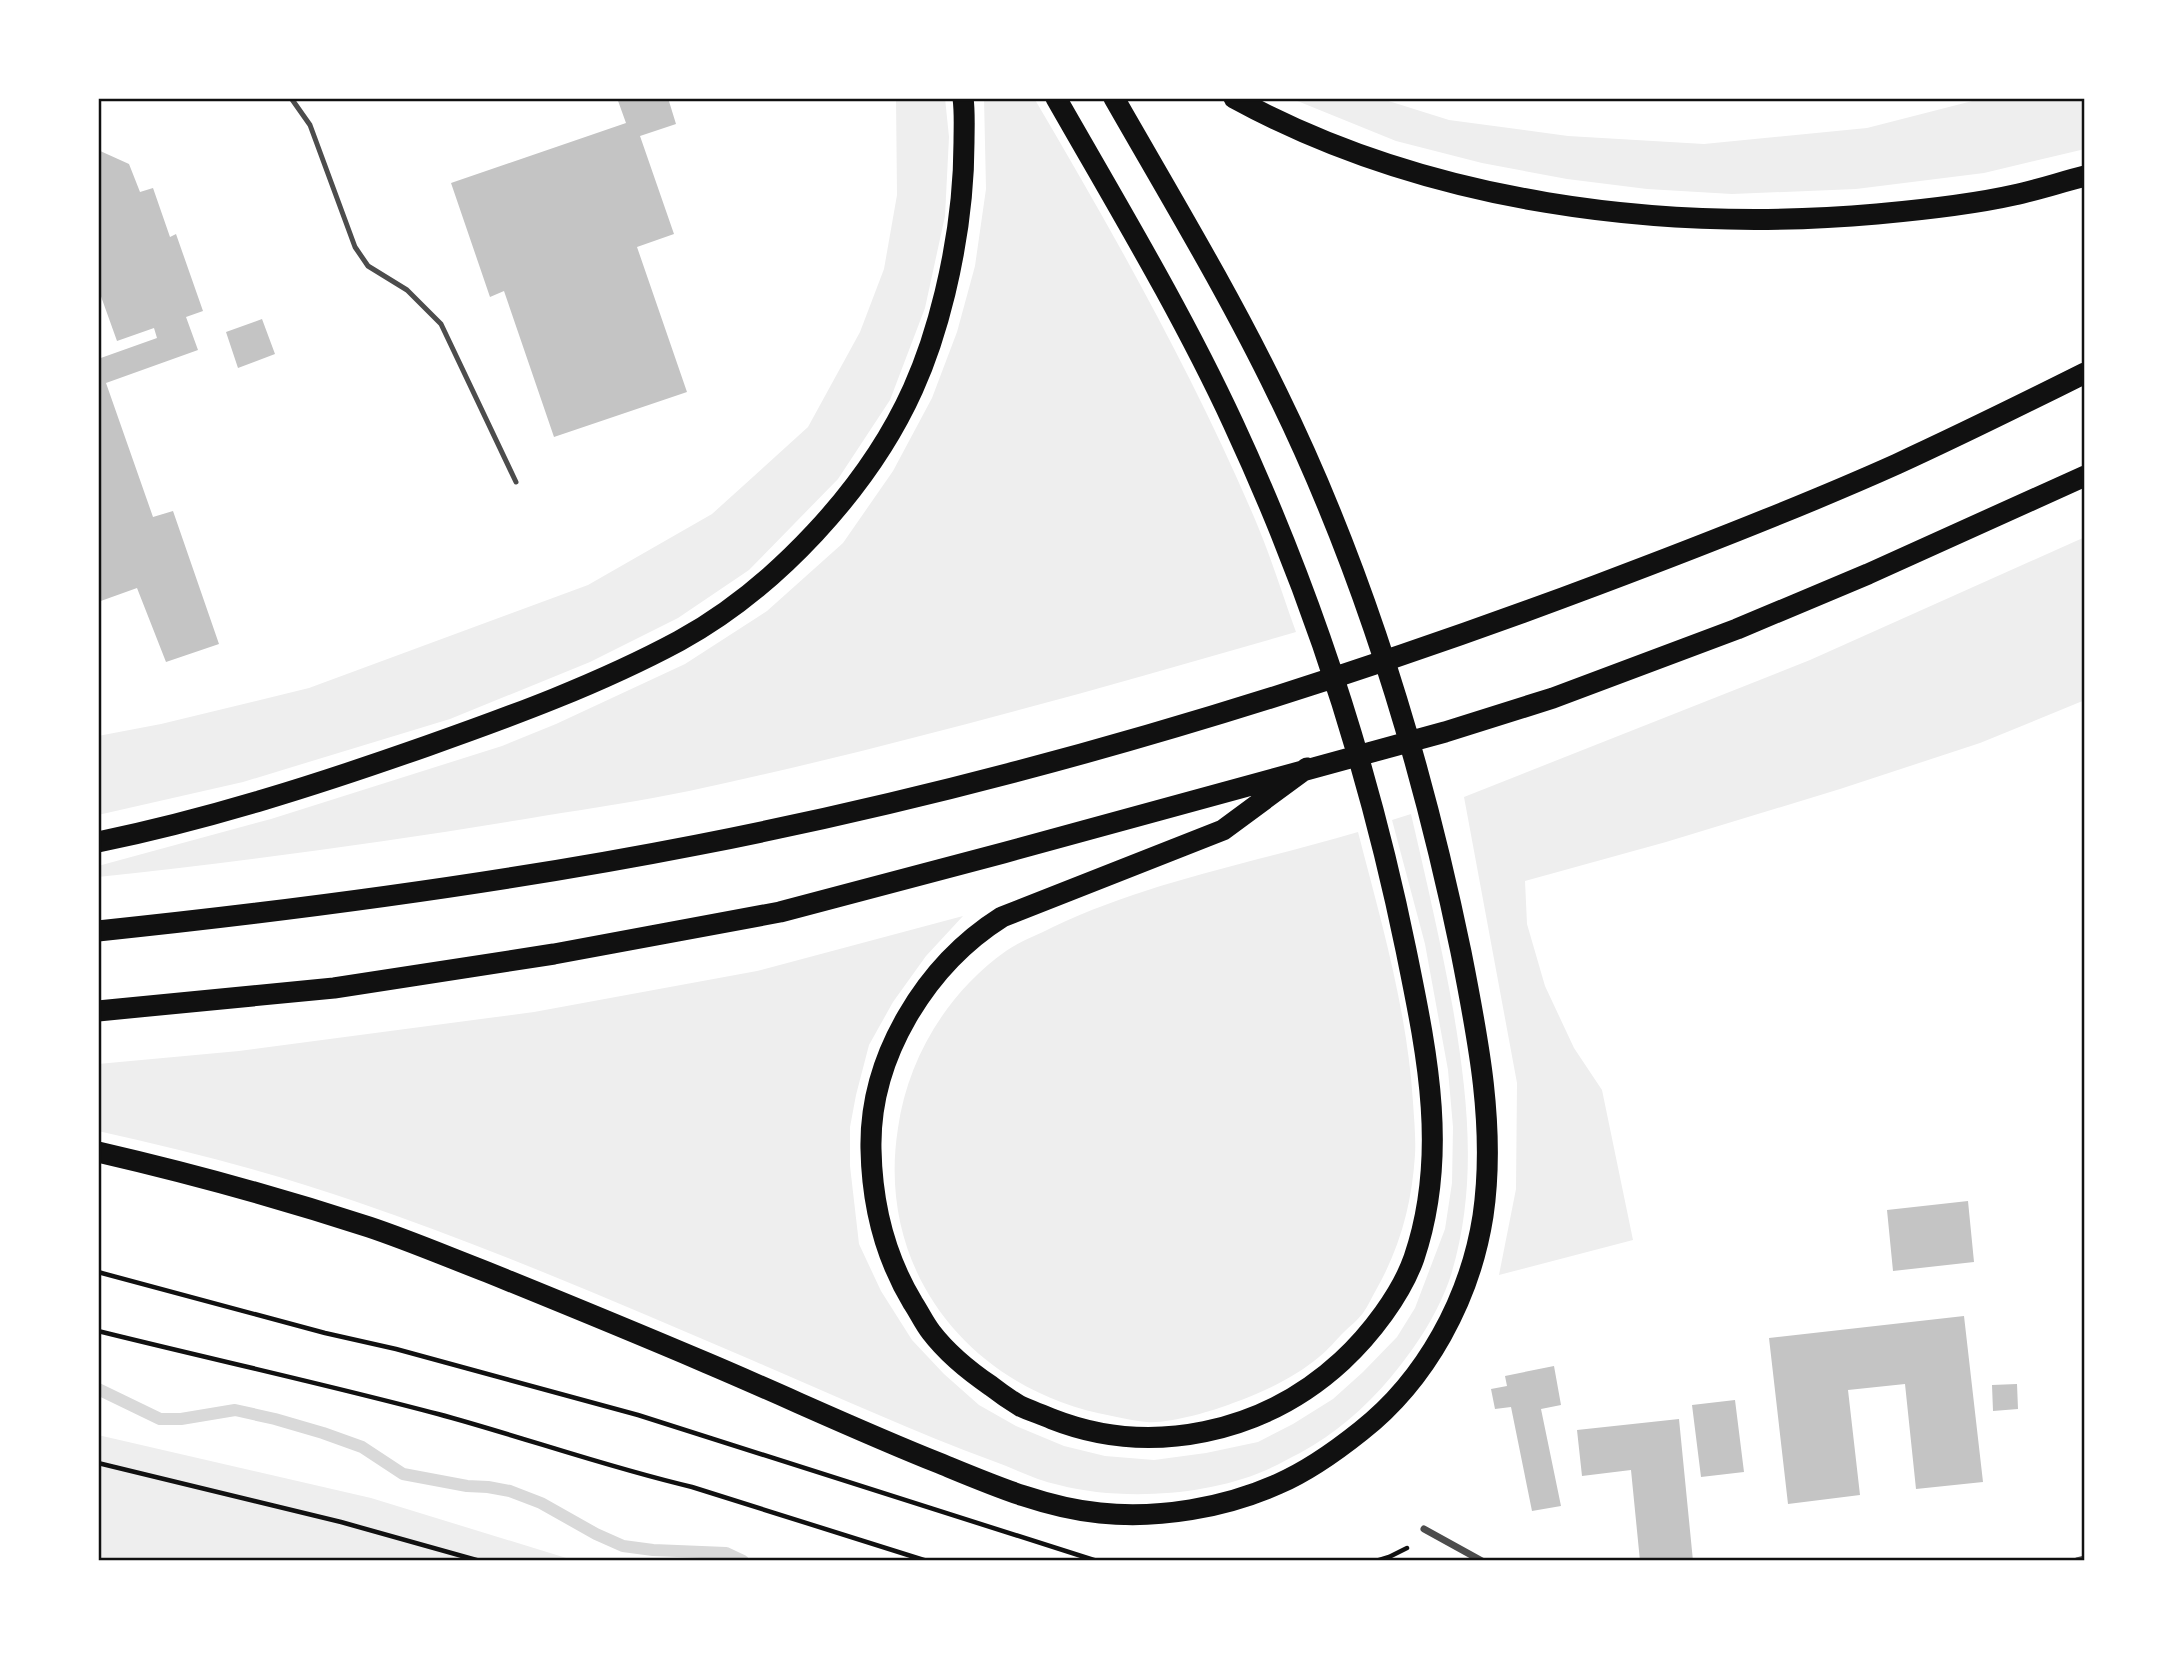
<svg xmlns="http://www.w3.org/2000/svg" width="2183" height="1659" font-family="Arial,sans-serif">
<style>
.green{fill:#eee}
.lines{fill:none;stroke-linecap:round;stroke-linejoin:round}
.stream{stroke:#d9d9d9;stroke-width:12}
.building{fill:#c4c4c4}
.path{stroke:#111;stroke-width:4.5}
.service{stroke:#4c4c4c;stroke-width:5}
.minor{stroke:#4c4c4c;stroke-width:7}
.motorway{stroke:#111;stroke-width:21}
.neatline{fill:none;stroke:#111;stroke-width:2.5}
</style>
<rect width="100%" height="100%" fill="#fff"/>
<path class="green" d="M 896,98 L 945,98 L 949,137 L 945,216 L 925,308 L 890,400 L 838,479 L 749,570 L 678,618 L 590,662 L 450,719 L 243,782 L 98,815 L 98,736 L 161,724 L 309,688 L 588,585 L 712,514 L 808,427 L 860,332 L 884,269 L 897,195 Z
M 984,98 L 1034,98 C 1114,234 1192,372 1254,517 C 1270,554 1282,593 1296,632 C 1095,690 894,747 689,791 C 641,801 592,808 543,816 C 395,841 247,861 98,877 L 98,866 L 271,819 L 502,746 L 556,724 L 685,664 L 767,611 L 843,543 L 893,471 L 932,398 L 957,332 L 975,266 L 986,189 Z
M 1290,98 L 1379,98 L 1449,120 L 1568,136 L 1704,144 L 1867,128 L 1984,98 L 2085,98 L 2085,149 L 1984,173 L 1856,189 L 1732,194 L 1647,189 L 1567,179 L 1482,163 L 1396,141 Z
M 2085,537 L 2085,700 L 1980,743 L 1840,789 L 1666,842 L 1525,881 L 1527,924 L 1545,986 L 1574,1048 L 1602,1090 L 1633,1240 L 1499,1275 L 1516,1189 L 1517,1083 L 1464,797 L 1810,660 Z
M 1411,814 C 1426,879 1441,943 1453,1009 C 1468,1098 1478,1186 1451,1275 C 1439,1312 1416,1347 1391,1377 C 1365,1408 1335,1434 1300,1453 C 1288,1459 1276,1466 1264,1471 C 1206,1496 1120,1501 1059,1485 C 1036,1480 1015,1469 993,1461 C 912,1431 834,1395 754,1361 C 623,1305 492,1248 357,1202 C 273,1173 185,1150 98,1131 L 98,1064 L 239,1051 L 534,1012 L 757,971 L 963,916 L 926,956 L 893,1002 L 869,1045 L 856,1095 L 850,1127 L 850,1166 L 859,1244 L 881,1291 L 912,1340 L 944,1374 L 979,1405 L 1016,1426 L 1064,1446 L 1105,1456 L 1154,1460 L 1206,1453 L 1258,1442 L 1293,1424 L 1333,1399 L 1363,1372 L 1397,1337 L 1415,1308 L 1445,1229 L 1452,1183 L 1453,1127 L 1448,1070 L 1425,944 L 1392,820 Z
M 1358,832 C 1381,921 1407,1009 1413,1102 C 1414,1119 1416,1137 1415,1155 C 1412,1203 1400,1248 1376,1290 C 1372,1297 1368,1306 1363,1313 C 1358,1320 1350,1326 1344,1332 C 1336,1340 1328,1350 1319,1357 C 1294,1378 1263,1392 1233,1403 C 1213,1411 1168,1424 1147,1422 C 1135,1421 1123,1418 1112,1416 C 972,1391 875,1272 898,1128 C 908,1058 947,993 1006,951 C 1020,941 1038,935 1053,927 C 1149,881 1257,862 1358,832 Z
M 98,1435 L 371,1498 L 576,1561 L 98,1561 Z"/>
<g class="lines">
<path class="stream" d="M 98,1389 L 160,1419 L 181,1419 L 235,1410 L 275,1419 L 323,1433 L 362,1447 L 403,1474 L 467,1486 L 488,1487 L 510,1491 L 541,1503 L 596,1534 L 623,1546 L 653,1550 L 726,1553 L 743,1561"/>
</g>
<path class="building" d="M 617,98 L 668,98 L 676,124 L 640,136 L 674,234 L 637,247 L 687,392 L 554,437 L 504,291 L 490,297 L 451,183 L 626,123 Z
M 98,150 L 129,164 L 140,192 L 153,188 L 170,237 L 176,234 L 203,311 L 186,317 L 198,350 L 106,383 L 153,517 L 173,511 L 219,644 L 166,662 L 137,588 L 98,602 L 98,359 L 157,338 L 154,328 L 117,341 L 98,288 Z
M 262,319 L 275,354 L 238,368 L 226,332 Z
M 1968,1201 L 1974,1262 L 1893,1271 L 1887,1210 Z
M 1964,1316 L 1983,1482 L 1916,1489 L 1905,1384 L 1848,1390 L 1860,1495 L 1788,1504 L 1769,1338 Z
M 1554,1366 L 1561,1405 L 1541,1409 L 1561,1506 L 1532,1511 L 1511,1407 L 1495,1409 L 1491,1389 L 1507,1386 L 1505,1376 Z
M 2017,1384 L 2018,1409 L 1993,1411 L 1992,1385 Z
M 1735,1400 L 1744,1472 L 1701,1477 L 1692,1405 Z
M 1679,1419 L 1693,1561 L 1640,1561 L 1631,1470 L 1582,1476 L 1577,1430 Z"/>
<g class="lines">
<path class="path" d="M 98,1272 L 325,1333 L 396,1349 L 638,1415 L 1097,1561
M 98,1331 C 211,1359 325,1384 438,1414 C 523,1437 606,1467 692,1487 L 927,1561
M 98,1463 L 341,1522 L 480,1561
M 1376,1561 L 1389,1557 L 1407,1548"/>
<path class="service" d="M 291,98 L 310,125 L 355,247 L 368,266 L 407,290 L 441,324 L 516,482"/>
<path class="minor" d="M 1424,1529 L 1482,1561
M 2077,1561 L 2085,1559"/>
<path class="motorway" d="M 1056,98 C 1117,205 1181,311 1233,423 C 1311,591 1369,769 1406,950 C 1427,1053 1449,1155 1414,1258 C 1401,1295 1370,1335 1342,1361 C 1264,1433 1151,1458 1052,1419 C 1041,1414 1030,1411 1020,1406 C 1010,1400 1000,1393 991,1386 C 969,1371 947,1353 931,1332 C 924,1323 919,1312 913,1303 C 884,1255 872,1204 871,1149 C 869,1057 926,965 1002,917 L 1223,830 L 1307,768
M 1234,98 C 1426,203 1661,233 1877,214 C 1921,210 1970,205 2014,195 C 2038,190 2061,182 2085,176
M 98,842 C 210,819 319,784 427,746 C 512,716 599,684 679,641 C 774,589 868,489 913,389 C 927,358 937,326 945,293 C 957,243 964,194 964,142 C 964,128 965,113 963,98
M 98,931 C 299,910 498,884 697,845 C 1004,785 1305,695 1597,585 C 1698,547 1799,508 1897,464 C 1960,435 2023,404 2085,373
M 98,1011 L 334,988 L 554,954 L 780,912 L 1003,853 L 1445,732 L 1553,698 L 1737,629 L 1868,574 L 2085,476
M 98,1152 C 189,1173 280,1198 369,1227 C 408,1240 448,1257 487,1272 C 561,1302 634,1332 707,1363 C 785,1396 861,1432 939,1463 C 990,1484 1045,1508 1100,1513 C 1159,1519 1224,1508 1278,1484 C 1308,1471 1336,1451 1361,1431 C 1426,1380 1470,1299 1483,1216 C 1496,1128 1478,1038 1461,952 C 1421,759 1364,570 1277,393 C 1228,292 1170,196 1114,98"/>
</g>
<rect width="2183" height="1659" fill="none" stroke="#ffffff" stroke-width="200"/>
<rect x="100" y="100" width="1983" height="1459" class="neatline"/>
</svg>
